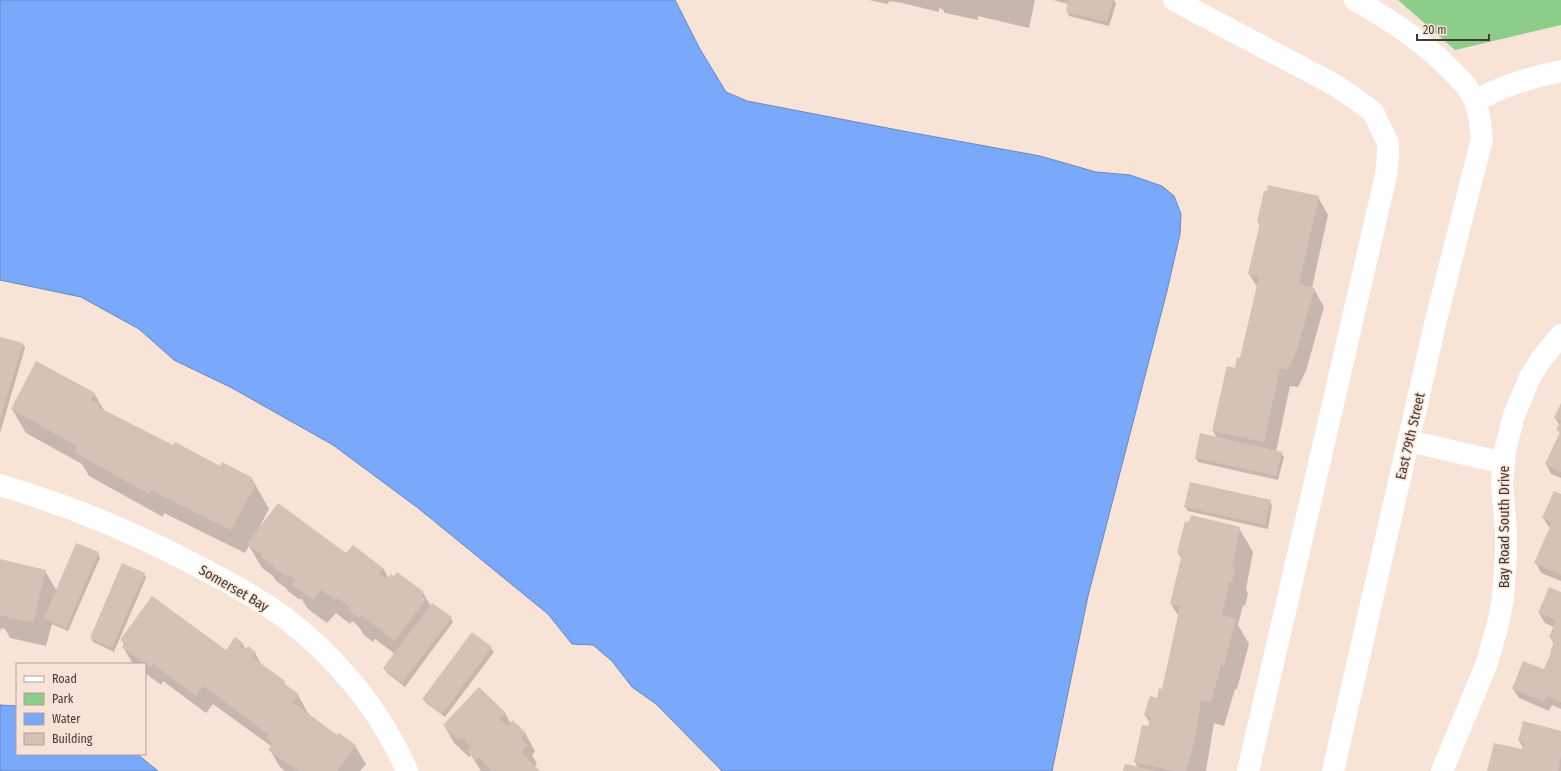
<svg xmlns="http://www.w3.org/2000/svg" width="1561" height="771" font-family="'Fira Sans Condensed',sans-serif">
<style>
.green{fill:#8dcd8a}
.water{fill:#7aa8fa;stroke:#6987bf}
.shadow{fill:#0003}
.building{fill:#d5c2b5}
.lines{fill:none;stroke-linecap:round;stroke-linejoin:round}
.minor{stroke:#fff;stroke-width:22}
.labels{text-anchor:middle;stroke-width:3;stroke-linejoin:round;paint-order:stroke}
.street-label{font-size:14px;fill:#413a35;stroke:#f8e4d7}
</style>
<rect width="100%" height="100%" fill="#f8e4d7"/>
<path class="green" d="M 1398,0 L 1561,0 L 1561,25 L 1455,50 Z"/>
<path class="water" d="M 0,0 L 675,0 L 700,49 L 726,92 L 747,101 L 903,131 L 1040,156 L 1096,172 L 1130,175 L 1162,186 L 1174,196 L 1181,214 L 1180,234 L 1167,291 L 1088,596 L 1052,771 L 722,771 L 656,704 L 632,687 L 612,661 L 593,645 L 572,644 L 548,614 L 418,508 L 333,445 L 232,388 L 174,360 L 139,329 L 81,297 L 0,280 Z
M 0,705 L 17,706 L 17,754 L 137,754 L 158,771 L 0,771 Z"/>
<path class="shadow" d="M 869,0 L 1035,0 L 1029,28 L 978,16 L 978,20 L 945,13 L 942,9 L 939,8 L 939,12 L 902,3 L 889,1 L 888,4 Z
M 1053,0 L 1114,0 L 1116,4 L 1109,26 L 1069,16 L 1067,11 L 1068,4 Z
M 1318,197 L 1328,215 L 1312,288 L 1314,289 L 1324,307 L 1306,371 L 1298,387 L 1290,386 L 1276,452 L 1281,453 L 1284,457 L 1278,480 L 1198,462 L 1196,458 L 1217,438 L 1213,431 L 1240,359 L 1257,287 L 1249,274 L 1260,226 L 1258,222 Z
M 0,338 L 23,344 L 25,348 L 0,433 Z
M 94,393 L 105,412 L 173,447 L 252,479 L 269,509 L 260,526 L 261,526 L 383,568 L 389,579 L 423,593 L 431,606 L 451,618 L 453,622 L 405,687 L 387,673 L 384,668 L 395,654 L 375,639 L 373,642 L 364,635 L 358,626 L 352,621 L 350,624 L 336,613 L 327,623 L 308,609 L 301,598 L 300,600 L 289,592 L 286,588 L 276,581 L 273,576 L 262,568 L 249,546 L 245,553 L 164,513 L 163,517 L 89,476 L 82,464 L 26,433 L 12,409 Z
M 1561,405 L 1561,478 L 1551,474 L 1546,464 L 1560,434 L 1558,430 L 1560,426 L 1555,418 Z
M 1561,495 L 1561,581 L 1541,573 L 1536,563 L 1551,528 L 1549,527 L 1543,518 Z
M 1270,501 L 1272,506 L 1268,529 L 1188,511 L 1185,507 Z
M 1239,528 L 1253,552 L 1246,589 L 1248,594 L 1245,606 L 1243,605 L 1238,625 L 1249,644 L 1237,689 L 1235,689 L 1224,726 L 1214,723 L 1206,771 L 1124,771 L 1138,768 L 1135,762 L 1150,723 L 1145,715 L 1163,690 L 1179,617 L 1171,604 L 1182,559 L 1178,553 Z
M 98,553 L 100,558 L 68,631 L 52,624 L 46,646 L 10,638 L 5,629 L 1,628 L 0,632 L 0,560 L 45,571 L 57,591 Z
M 144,574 L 146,578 L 114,652 L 93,642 L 91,638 Z
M 1561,593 L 1561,709 L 1552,705 L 1549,711 L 1519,698 L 1513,689 L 1545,670 L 1554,644 L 1550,637 L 1554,627 L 1545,623 L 1539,613 Z
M 122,640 L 226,651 L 243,644 L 246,650 L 255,653 L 262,666 L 284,682 L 287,687 L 298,695 L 308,713 L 307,714 L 337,736 L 355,746 L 366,764 L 360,771 L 285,771 L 280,767 L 270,750 L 271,746 L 213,704 L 206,713 L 163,681 L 161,685 L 145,673 L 145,664 L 133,664 L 123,647 L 124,645 Z
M 491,648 L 494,652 L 445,717 L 426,703 L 423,699 Z
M 505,713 L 511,724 L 525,733 L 535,751 L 532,755 L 537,764 L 534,767 L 539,771 L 481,771 L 471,755 L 469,757 L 454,743 L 444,725 Z
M 1561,732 L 1561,771 L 1488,771 L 1523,751 L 1523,748 L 1519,740 Z"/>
<path class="building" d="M 1068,0 L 1113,0 L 1107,22 L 1066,12 Z
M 1268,185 L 1319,196 L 1299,284 L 1315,288 L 1296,352 L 1288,370 L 1280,368 L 1264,442 L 1212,431 L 1227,366 L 1235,368 L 1237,357 L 1240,358 L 1259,277 L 1248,274 L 1260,223 L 1257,222 L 1264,191 L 1267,191 Z
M 0,337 L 23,343 L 0,420 Z
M 36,361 L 95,393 L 91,400 L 100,404 L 98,407 L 173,445 L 175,442 L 220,466 L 222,462 L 253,478 L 250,482 L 256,484 L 231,530 L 151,490 L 149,494 L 74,452 L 77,446 L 11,409 Z
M 1561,403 L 1561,472 L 1545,464 L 1560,432 L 1556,430 L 1561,421 L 1554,418 Z
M 1200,433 L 1282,452 L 1276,476 L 1195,458 Z
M 1190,482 L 1271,500 L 1265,525 L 1184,507 Z
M 1554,491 L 1561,494 L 1561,575 L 1534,563 L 1552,522 L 1542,518 Z
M 278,503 L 346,553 L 353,545 L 383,568 L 379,573 L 387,579 L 391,574 L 394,576 L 397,572 L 424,592 L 421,596 L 426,599 L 395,641 L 361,615 L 359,618 L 349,611 L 351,608 L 338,598 L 336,600 L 321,590 L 313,600 L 292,585 L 296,581 L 288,574 L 286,577 L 274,568 L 275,567 L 261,557 L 262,555 L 247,544 Z
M 1191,515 L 1240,527 L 1232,568 L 1235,569 L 1232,582 L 1229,582 L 1222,615 L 1236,619 L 1224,666 L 1221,665 L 1211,702 L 1201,700 L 1195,739 L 1186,771 L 1174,771 L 1134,762 L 1142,725 L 1148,726 L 1151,717 L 1144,715 L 1150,696 L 1157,698 L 1159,688 L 1162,689 L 1180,606 L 1170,604 L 1182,554 L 1177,553 L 1185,521 L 1189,522 Z
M 76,543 L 99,552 L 66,628 L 44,618 Z
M 0,559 L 46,570 L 33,623 L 0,615 Z
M 122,563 L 145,573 L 112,648 L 90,638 Z
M 1549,587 L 1561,592 L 1561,702 L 1547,696 L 1544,702 L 1512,689 L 1523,661 L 1544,669 L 1552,651 L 1550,651 L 1555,640 L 1549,637 L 1556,620 L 1538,613 Z
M 152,596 L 226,650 L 235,637 L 243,643 L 240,647 L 245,650 L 248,646 L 256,652 L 252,657 L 285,681 L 283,683 L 299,694 L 293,702 L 337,735 L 339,733 L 356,745 L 337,771 L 298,771 L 268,750 L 273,744 L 266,738 L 269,735 L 203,686 L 196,696 L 153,664 L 150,667 L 122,647 L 125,643 L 120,640 Z
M 432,603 L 452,617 L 402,683 L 383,668 Z
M 472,632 L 492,647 L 442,714 L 422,699 Z
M 479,687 L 506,713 L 499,719 L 507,726 L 513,720 L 526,733 L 521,739 L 528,745 L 521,752 L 540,771 L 491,771 L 479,757 L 477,760 L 467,751 L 471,747 L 461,737 L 458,740 L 443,725 Z
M 1523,721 L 1561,731 L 1561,756 L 1558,771 L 1487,771 L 1494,743 L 1522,749 L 1524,742 L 1518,741 Z
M 1125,764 L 1154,770 L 1154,771 L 1123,771 Z"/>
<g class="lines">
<path class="minor" d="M 1174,0 L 1335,85 L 1357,100 L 1373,112 L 1388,143 L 1388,156 L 1386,175 L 1248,771
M 1476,102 C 1496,87 1536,76 1561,71
M 1409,441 L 1504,463
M 0,485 C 63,504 124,528 182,558 C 217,576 252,594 284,617 C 336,657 381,710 407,771
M 1333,771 L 1436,320 L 1482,139 C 1480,126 1480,114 1475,101 C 1470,89 1462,81 1453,72 C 1424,42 1391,20 1355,0
M 1442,771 L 1487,663 L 1499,620 L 1503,598 L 1506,553 L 1506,530 L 1502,485 L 1505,451 L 1513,418 L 1530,377 L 1542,358 L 1561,335"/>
</g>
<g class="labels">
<g class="street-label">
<text transform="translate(1410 436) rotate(-77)" y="5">East 79th Street</text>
<text transform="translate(1504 527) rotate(-90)" y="5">Bay Road South Drive</text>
<text transform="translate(234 588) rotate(30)" y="5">Somerset Bay</text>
</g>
</g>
<rect x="16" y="663" width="130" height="92" fill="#f8e4d7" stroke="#afa096"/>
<rect x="24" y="676" width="20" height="6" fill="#ffffff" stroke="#afa096"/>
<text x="52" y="683" font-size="12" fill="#413a35">Road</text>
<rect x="24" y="693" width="20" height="12" fill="#8dcd8a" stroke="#afa096"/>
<text x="52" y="703" font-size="12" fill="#413a35">Park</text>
<rect x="24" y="713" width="20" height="12" fill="#7aa8fa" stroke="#afa096"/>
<text x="52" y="723" font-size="12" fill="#413a35">Water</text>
<rect x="24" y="733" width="20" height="12" fill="#d5c2b5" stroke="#afa096"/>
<text x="52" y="743" font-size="12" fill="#413a35">Building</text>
<path d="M1417 34v6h72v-6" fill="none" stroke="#413a35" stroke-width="2"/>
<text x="1423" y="34" font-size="12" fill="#413a35" stroke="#f8e4d7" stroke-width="3" paint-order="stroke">20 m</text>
</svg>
